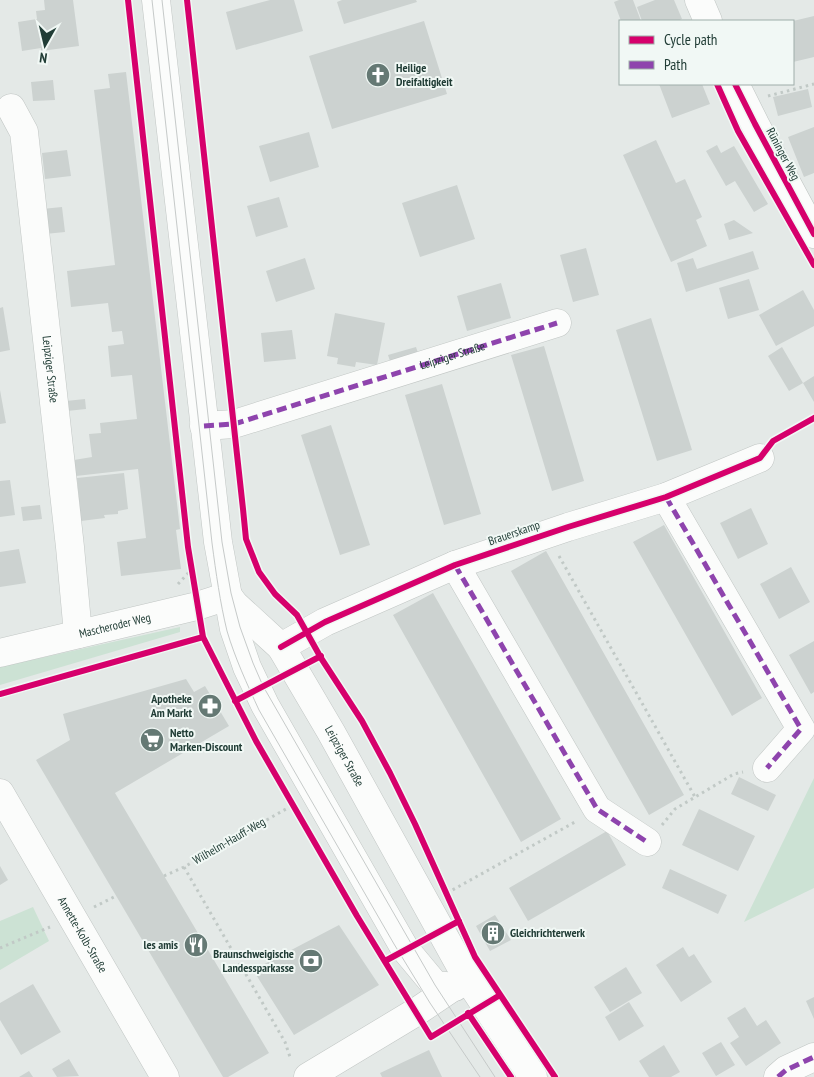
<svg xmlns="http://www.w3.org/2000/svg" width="814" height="1077" font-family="'PT Sans Narrow',sans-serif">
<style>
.green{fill:#cce2d4}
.building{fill:#ccd2d0}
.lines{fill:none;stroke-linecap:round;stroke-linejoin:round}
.minor-casing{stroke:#c1c6c4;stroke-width:29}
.path{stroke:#c1c9c6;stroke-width:3;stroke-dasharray:2.5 4;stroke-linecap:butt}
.minor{stroke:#fbfcfb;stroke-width:28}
.tram{stroke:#c6cac9;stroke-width:1}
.quiet{stroke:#8e44ad;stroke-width:5;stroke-dasharray:10 5;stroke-linecap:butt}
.cycleway-casing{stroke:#f1f8f5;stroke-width:9}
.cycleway{stroke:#d6006c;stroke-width:6}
.labels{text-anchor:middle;stroke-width:4;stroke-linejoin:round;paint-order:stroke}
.poi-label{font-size:12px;font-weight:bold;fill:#213d36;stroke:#f1f8f5;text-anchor:start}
.street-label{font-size:12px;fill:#213d36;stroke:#f1f8f5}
</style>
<rect width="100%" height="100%" fill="#e4e9e7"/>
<path class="green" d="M 180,627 L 180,632 L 0,685 L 0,667 Z
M 814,778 L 814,888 L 744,922 Z
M 33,907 L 49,941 L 0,970 L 0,921 Z"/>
<path class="building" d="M 44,0 L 73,0 L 79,46 L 41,51 L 41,48 L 22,51 L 18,22 L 37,19 L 36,11 L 45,10 Z
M 270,0 L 294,0 L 303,31 L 236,50 L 226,12 Z
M 342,0 L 416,0 L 417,2 L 344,24 L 337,2 Z
M 619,0 L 633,0 L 641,21 L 621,21 L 614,2 Z
M 655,0 L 674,0 L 682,19 L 677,21 L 642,21 L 637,7 Z
M 814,16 L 814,57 L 793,62 L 793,21 Z
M 424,21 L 447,94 L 332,129 L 309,56 Z
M 126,72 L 180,529 L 176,530 L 181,569 L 121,576 L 117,542 L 146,538 L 138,469 L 76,476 L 74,460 L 92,457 L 89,434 L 101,433 L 100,423 L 137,419 L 132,375 L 111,377 L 108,346 L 124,344 L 122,331 L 112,332 L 108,303 L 71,307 L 67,271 L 115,265 L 94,90 L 110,88 L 108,74 Z
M 53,80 L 55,100 L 33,101 L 31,82 Z
M 659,84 L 702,84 L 710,104 L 672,118 Z
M 808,89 L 812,107 L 778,116 L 773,97 Z
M 814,127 L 814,173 L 804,177 L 788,137 Z
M 309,132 L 319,167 L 270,182 L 259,146 Z
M 656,140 L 676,183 L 685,179 L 702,217 L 696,220 L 707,246 L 671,262 L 623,155 Z
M 717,145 L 721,153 L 734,146 L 768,204 L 754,212 L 735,181 L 726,186 L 706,151 Z
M 67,150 L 71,176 L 45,179 L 42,153 Z
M 457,185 L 475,239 L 420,257 L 402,203 Z
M 279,197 L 288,227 L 256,237 L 247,206 Z
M 62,207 L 65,232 L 45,234 L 42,209 Z
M 734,220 L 753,233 L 729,240 L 724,224 Z
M 586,248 L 599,295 L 573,302 L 560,255 Z
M 753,251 L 759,269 L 686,292 L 677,263 L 693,258 L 697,269 Z
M 305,258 L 315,289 L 276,302 L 266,271 Z
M 749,279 L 759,310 L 728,319 L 719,288 Z
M 501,283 L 511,318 L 467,331 L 457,296 Z
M 803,290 L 814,310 L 814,326 L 776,346 L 759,315 Z
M 3,307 L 10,350 L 0,352 L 0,308 Z
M 335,313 L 385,323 L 377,365 L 356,362 L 355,367 L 337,364 L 338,358 L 327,356 Z
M 651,318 L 692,450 L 657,461 L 616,330 Z
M 292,330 L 296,359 L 264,362 L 261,333 Z
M 544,346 L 584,481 L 552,491 L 511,355 Z
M 416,347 L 420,359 L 392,367 L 388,355 Z
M 782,347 L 803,383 L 789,391 L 768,356 Z
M 814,376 L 814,402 L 803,383 Z
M 442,384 L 481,514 L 444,525 L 405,395 Z
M 0,390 L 6,423 L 0,424 Z
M 85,399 L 86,409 L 67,411 L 66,401 Z
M 331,425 L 370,545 L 340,555 L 301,435 Z
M 124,473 L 128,509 L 118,511 L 118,514 L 104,515 L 105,518 L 81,521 L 77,478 Z
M 10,480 L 15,515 L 0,517 L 0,481 Z
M 40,505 L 42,519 L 23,521 L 21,507 Z
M 751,508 L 768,544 L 738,559 L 720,523 Z
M 664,525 L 762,698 L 732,716 L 633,542 Z
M 19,549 L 26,583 L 0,587 L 0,552 Z
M 546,551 L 684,795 L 649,815 L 511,571 Z
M 791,567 L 810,602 L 779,619 L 760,584 Z
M 433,593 L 561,819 L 521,842 L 393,615 Z
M 814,641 L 814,692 L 811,694 L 789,655 Z
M 186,679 L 194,692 L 205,686 L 229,726 L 115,793 L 269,1053 L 228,1077 L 223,1077 L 36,760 L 70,740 L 63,714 Z
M 739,777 L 776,795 L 768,811 L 731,794 Z
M 699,809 L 755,836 L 738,871 L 682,845 Z
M 607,831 L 626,865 L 528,921 L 509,888 Z
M 0,866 L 8,880 L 0,885 Z
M 670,869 L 727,895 L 718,914 L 662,888 Z
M 495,915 L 511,940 L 490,951 L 476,926 Z
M 339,925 L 379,985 L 294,1035 L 253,970 Z
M 683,947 L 689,957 L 694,954 L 712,982 L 681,1002 L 656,965 Z
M 626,967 L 642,993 L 610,1012 L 594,987 Z
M 33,984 L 61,1032 L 21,1055 L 0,1020 L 0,1003 Z
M 814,997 L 814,1019 L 806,1001 Z
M 629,1002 L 644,1026 L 619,1041 L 605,1017 Z
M 745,1007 L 757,1026 L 766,1020 L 781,1043 L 746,1066 L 730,1043 L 739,1037 L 727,1018 Z
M 721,1042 L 735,1065 L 716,1076 L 702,1053 Z
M 664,1045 L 680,1072 L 671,1077 L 649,1077 L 639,1061 Z
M 429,1050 L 442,1077 L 382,1077 L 380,1073 Z
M 69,1059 L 79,1076 L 57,1077 L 52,1069 Z
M 29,1071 L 33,1077 L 19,1077 Z"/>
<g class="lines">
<g class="minor-casing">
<g id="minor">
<path d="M 156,0 L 218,542 L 234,629 L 247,667 L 265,705 L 405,949 L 435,985 L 455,987"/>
<path d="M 699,0 L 708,21"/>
<path d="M 735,84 L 755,124 L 814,234"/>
<path id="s1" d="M 11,108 L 24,132 L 70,547 L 78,634"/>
<path id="s2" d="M 204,426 L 234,424 L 557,323"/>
<path d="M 666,497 L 801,729 L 767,768"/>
<path d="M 455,565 L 597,809 L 647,842"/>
<path id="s3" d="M 228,596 L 234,604 L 281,647 L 331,732 L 466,976 L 533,1077"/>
<path d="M 281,647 L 325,622 L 455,565 L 568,527 L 666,497 L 760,458"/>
<path id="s4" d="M 0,653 L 197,606 L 228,596"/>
<path id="s5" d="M 0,793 L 165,1077"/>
<path d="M 308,1077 L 416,1012 L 459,983"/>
<path d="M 778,1077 L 786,1070 L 814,1057"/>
</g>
</g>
<path class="path" d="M 768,96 L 814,84
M 775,440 L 814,418
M 559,556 L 695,797
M 178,584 L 191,570
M 662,825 L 675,809 L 734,774 L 743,772
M 184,867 L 285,1042 L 291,1060
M 164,876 L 184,867 L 293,805
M 447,893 L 575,822
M 94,907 L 116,896
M 0,948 L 50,927"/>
<use href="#minor" class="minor"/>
<path class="tram" d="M 152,0 L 212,543 C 216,573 220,602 227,631 C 235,658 247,684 259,710 L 394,944 L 430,1003 L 480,1077
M 162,0 L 222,542 L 231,593 L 240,627 L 253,663 L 263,686 L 435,985 L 495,1077"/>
<path class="quiet" d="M 204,426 L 234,424 L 557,323
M 666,497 L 801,729 L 767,768
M 455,565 L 597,809 L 647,842
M 778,1077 L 786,1070 L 814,1057"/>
<g class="cycleway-casing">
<path id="cycleway" d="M 128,0 L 188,547 L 203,637 L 256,741 L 357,916 L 431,1037 L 500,995
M 187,0 L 243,509 L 246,539 L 259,572 L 275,594 L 297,615 L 321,658 L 362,721 L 390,773 L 415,824 L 475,957 L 555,1077
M 717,84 L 738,131 L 814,265
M 735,84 L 755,124 L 814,234
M 281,647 L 325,622 L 455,565 L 568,527 L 666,497 L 760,458 L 773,441 L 814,418
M 0,694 L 203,637
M 235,701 L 321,656
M 385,961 L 459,921
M 468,1013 L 511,1077"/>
</g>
<use href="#cycleway" class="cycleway"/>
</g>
<defs>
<g id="church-disc" transform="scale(1.25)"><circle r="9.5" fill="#657974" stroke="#f1f8f5"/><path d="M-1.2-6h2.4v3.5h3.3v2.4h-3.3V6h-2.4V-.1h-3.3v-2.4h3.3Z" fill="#fff"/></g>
<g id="pharmacy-disc" transform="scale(1.25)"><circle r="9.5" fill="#657974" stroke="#f1f8f5"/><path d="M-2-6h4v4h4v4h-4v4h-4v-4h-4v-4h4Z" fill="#fff"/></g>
<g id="supermarket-disc" transform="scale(1.25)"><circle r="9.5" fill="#657974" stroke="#f1f8f5"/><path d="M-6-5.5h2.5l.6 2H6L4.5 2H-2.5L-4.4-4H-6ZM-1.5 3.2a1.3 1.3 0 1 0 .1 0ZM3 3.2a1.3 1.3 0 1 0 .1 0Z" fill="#fff"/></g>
<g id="building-disc" transform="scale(1.25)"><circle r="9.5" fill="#657974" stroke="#f1f8f5"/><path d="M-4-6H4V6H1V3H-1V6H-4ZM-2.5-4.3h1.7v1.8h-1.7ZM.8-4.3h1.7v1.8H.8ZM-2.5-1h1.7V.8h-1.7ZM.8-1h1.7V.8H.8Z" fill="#fff"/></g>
<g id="restaurant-disc" transform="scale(1.25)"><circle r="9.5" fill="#657974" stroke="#f1f8f5"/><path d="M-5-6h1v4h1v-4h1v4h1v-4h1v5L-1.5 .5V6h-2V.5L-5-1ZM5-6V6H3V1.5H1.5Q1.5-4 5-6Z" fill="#fff"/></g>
<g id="bank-disc" transform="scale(1.25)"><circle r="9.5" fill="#657974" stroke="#f1f8f5"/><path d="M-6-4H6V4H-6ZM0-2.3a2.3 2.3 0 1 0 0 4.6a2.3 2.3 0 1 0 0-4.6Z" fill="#fff"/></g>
</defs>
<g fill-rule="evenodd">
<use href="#church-disc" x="378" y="75"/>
<use href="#pharmacy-disc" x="210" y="706"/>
<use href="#supermarket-disc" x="152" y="740"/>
<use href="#building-disc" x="493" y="933"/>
<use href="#restaurant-disc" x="196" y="945"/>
<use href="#bank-disc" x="311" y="961"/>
</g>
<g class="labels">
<g class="poi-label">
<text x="396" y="72">Heilige<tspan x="396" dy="14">Dreifaltigkeit</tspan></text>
<text x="192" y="703" text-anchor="end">Apotheke<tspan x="192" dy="14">Am Markt</tspan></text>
<text x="170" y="737">Netto<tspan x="170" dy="14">Marken-Discount</tspan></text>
<text x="510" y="937">Gleichrichterwerk</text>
<text x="178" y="949" text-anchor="end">les amis</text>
<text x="294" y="958" text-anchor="end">Braunschweigische<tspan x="294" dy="14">Landessparkasse</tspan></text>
</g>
<g class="street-label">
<text transform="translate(783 154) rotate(62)" y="4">Rüninger Weg</text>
<text dy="4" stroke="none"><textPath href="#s2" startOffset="259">Leipziger Straße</textPath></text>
<text dy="4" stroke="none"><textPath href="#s1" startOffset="266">Leipziger Straße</textPath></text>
<text transform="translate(514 533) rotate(-19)" y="4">Brauerskamp</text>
<text dy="4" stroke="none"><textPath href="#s4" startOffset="118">Mascheroder Weg</textPath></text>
<text dy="4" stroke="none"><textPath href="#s3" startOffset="200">Leipziger Straße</textPath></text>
<text transform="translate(229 841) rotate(-30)" y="4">Wilhelm-Hauff-Weg</text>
<text dy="4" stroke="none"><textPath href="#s5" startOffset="164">Annette-Kolb-Straße</textPath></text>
</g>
</g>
<rect x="619" y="20" width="175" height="65" fill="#f1f8f5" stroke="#9eada9"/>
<rect x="629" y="36" width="25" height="8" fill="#d6006c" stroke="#9eada9"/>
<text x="664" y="45" font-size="15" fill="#213d36">Cycle path</text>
<rect x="629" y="61" width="25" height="8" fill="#8e44ad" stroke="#9eada9"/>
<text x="664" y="70" font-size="15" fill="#213d36">Path</text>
<g transform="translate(45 45) rotate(188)" stroke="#f1f8f5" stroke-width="4" paint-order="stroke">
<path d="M0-4L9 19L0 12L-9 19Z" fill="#213d36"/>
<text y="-8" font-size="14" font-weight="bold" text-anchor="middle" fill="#213d36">N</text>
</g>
</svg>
